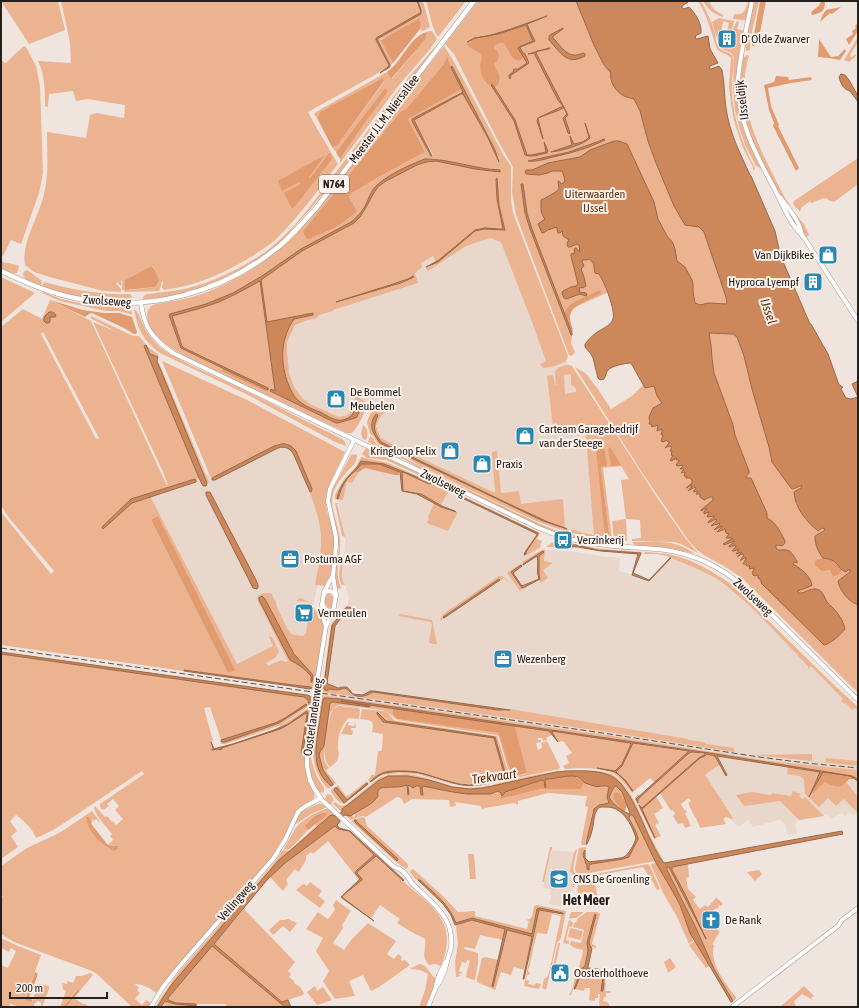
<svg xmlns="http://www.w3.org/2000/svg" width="859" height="1008" font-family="'Asap Condensed',sans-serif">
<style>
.built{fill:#e9d7cc}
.green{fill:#ecb391;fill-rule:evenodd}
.forest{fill:#e29b6e}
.water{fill:#cc875a;stroke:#9a6848;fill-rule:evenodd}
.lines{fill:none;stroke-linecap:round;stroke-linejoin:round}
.secondary-casing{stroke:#a39993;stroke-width:5}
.primary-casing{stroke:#a39993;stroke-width:5.5}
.secondary{stroke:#fff;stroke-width:4}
.primary{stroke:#fff;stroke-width:4.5}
.rail{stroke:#595450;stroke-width:1;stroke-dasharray:6 3;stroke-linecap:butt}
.labels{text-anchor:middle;stroke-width:4;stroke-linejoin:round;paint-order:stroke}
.shield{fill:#fdf2eb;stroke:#655f5c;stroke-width:1}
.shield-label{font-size:11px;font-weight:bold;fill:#24201e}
.poi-label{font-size:12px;fill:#24201e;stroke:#fdf2eb;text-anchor:start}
.street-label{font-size:12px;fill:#24201e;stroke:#fdf2eb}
.park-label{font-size:12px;fill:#5f310f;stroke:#fdf2eb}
.water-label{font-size:13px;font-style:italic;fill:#572905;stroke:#fdf2eb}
.quarter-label{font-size:14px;font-weight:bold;fill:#24201e;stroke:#fdf2eb}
</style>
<rect width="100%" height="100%" fill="#f0e5de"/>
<path class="built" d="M 490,232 L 507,236 L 573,374 L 584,403 L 597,536 L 582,534 L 549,523 L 380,442 L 372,426 L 376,415 L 359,407 L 354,418 L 337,422 L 279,393 L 272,326 L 420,260 Z
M 279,446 L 292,449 L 318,505 L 324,533 L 319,580 L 312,609 L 313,686 L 241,677 L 149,495 L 193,481 Z
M 383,464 L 475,503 L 537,533 L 538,535 L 533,548 L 537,553 L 543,550 L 547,550 L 578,552 L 605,557 L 620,558 L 619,571 L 650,580 L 672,557 L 696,565 L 737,591 L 858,709 L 858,811 L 853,816 L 849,812 L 845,816 L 842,813 L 832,819 L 826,814 L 823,816 L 801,819 L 795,823 L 797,834 L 787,835 L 786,825 L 779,819 L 775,821 L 753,827 L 748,820 L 742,825 L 737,827 L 701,776 L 715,752 L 613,736 L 322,695 L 322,692 L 323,692 L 608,732 L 715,749 L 646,735 L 325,687 L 333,626 L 347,609 L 349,598 L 346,587 L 343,580 L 342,574 L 344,557 L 345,540 L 338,503 L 337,497 L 342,487 L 358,468 Z
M 551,850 L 574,852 L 570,871 L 574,876 L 572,887 L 574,888 L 573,891 L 571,890 L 570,896 L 566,899 L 564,907 L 549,904 L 551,895 L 549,895 L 551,889 L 543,888 Z"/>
<path class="green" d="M 1,1 L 58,1 L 65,30 L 29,44 Z
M 61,1 L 417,1 L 421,13 L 377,37 L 376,40 L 389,64 L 389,67 L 308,112 L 319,132 L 338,164 C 318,190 298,218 274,241 C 268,246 261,250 254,255 C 227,272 196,286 164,290 L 162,288 L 163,282 L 162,281 L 160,289 L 159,291 L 125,292 L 122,289 L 122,280 L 121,281 L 121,286 L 117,282 L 116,283 L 121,289 L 121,291 L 119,292 L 103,291 L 50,277 L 34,272 L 25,265 C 21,242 39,217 44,194 C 49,174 47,152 47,132 L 86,138 L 90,115 L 96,113 L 124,118 L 125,105 L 87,99 L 76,101 L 73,91 L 49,94 L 48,107 L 45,106 C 45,91 45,75 38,61 L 71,63 L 70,42 ZM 330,153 L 292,209 L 301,184 L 300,182 L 324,156 L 308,177 L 310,178 ZM 153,266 L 156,287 L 155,287 L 130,290 L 125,289 L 125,280 Z
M 418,1 L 423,1 L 430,27 L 423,31 L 420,29 L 421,24 L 381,39 L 381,41 L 392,62 L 394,62 L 390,66 L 377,39 L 421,14 L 421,12 Z
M 426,1 L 466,1 L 438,37 C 431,27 430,13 426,1 Z
M 478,1 L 589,1 L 706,229 L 726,297 L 728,302 L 726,304 L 731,334 L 735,335 L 737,332 L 801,486 L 824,529 L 849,570 L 858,581 L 858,693 L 742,578 L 724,566 L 704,555 L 697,550 L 688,540 L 641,471 L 575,367 L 585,373 L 588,376 L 593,383 L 599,390 L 601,394 L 611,409 L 632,396 L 643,385 L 645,388 L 654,386 L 603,281 L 607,292 L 607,293 L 566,311 L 564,313 L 564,312 L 562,312 L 571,335 L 572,336 L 571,343 L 575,352 L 572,356 L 569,355 L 516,215 L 512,192 L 513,167 L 497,139 L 454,54 L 445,44 Z
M 698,1 L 701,1 C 706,10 711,20 714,30 C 716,35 715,41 718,46 C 721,52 729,51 733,56 C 735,67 731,80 732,91 C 733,119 742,143 755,168 L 753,171 L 753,167 L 743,148 L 734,121 L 731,104 L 729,86 L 731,58 C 727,53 721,54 717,49 L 707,19 L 703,10 Z
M 703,1 L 709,1 L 712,7 L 715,10 L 723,15 L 723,17 C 713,14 708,9 703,1 Z
M 748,1 L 751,1 L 747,20 L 742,20 L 733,19 L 734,14 C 744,16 746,9 748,1 Z
M 754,1 L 759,1 L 750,40 L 750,50 L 746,51 L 745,46 Z
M 719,18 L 734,21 L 734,22 L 732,29 L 727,32 L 729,23 L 723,21 L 721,33 L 724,34 L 725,37 L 724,40 L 725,42 L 729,42 L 730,40 L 729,37 L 727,36 L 726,35 L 731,33 L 737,21 L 739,22 L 737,29 L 745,31 C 742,51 738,72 737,93 C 736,118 750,147 762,169 L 756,166 L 746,147 L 740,130 L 735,110 L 733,89 L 734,57 L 731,53 L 722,49 L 719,45 L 712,22 Z
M 430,31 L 432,31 L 437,39 L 431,47 L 431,48 L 399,85 L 340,163 L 340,159 L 367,120 L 388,92 L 387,89 L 385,88 L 336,152 L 332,147 L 337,146 L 384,82 L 383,79 L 320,112 L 317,118 L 314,114 L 316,112 L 387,72 L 392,79 L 425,40 L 426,37 L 426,32 Z
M 858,37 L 858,42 L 850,55 L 851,57 L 854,56 L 855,54 L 856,56 L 850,61 L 850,62 L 844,60 Z
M 24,46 L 26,47 L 36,66 L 40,86 L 43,173 L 39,193 L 21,244 L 11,240 L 3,256 L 1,255 L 1,60 L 5,63 L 6,63 L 15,54 Z
M 444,46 L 453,60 L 504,156 L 511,166 L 511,199 L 513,213 L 568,356 C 567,357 568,358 567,359 C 565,364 548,368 543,368 L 540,364 L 546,361 L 532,322 L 501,242 L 490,238 L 466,246 L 428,271 L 426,268 L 438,262 L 475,231 L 484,229 L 505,230 L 499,206 L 497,178 L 496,179 L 497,199 L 503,229 L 499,229 L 485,228 L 475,230 L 437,262 L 436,262 L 433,256 L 421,263 L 422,267 L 415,273 L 418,283 L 333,310 L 333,311 L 319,315 L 317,318 L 305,321 L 295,325 L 287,342 L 287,351 L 289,373 L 294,387 L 302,398 L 312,405 L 339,417 L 348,415 L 356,396 L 366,402 C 367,411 358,427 352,433 L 347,433 L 195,362 C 178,352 149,339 147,316 C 147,309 150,306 156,304 C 168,302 180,300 192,297 C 224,288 262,265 286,243 ZM 447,58 L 495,150 L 499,160 L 498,162 L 496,155 L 488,138 L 463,94 L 461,94 L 414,120 L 433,155 L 432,156 L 412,120 L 461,92 L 463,92 L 462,89 L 408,119 L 425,152 L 377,178 L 352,193 L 349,196 L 357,211 L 326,232 L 322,233 L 307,240 L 304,235 L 303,231 L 401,111 L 406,109 L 443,65 ZM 425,159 L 432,159 L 477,167 L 500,170 L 499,172 L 475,169 L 436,161 L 426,162 L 417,165 L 386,181 L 379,186 L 375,191 L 365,209 L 360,217 L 354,223 L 302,251 L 261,280 L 267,323 L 313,313 L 294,319 C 281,338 280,359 287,381 C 290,388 293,397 300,402 C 306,407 315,410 322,413 C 331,418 340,424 350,417 C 354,414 355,408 358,404 L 361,405 L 361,407 L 357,417 L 355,418 L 339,423 L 336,423 L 270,391 L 275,391 L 260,281 C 251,284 242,291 233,296 C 213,305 193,311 171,316 L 182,346 L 184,348 L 268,388 L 267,392 L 221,371 L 223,368 L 181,348 L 169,315 L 206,304 L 233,293 L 262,276 L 301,249 L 351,222 C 356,218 360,214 364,208 C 367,203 369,197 372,191 C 380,178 411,164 425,159 ZM 413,276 L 414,277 L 405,282 L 390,287 L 336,302 L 390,285 L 408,279 Z
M 435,47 L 436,48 L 406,87 L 407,79 Z
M 747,55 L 749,56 C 745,68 744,80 745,92 C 748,132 768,163 785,198 L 790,205 L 789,206 C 779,194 772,181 765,167 C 761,159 756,151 752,142 C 741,115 738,86 743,58 Z
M 401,87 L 400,95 C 374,127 350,160 325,191 C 315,204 304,216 293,228 C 287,236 280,244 272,250 C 248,270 218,283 188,292 C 173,296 158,298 143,300 C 143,298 143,296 145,295 C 146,294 173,291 178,290 C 203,286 229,274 251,261 C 287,241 312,204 336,172 C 358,144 379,115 401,87 Z
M 858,158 L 858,184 L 834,202 L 830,201 L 826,198 L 825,199 L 824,198 L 811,203 L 810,201 L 801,208 L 800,212 L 797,208 L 796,208 L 793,204 L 794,201 Z
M 796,215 L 804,224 L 809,235 L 808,236 L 806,237 L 804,235 Z
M 1,261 C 7,264 14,263 19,266 L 17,273 L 12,274 L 1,268 Z
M 27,270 L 41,280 L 42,283 L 41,286 C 34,283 23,281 23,273 L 25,271 Z
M 1,277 L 35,293 L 1,322 Z
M 44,282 C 73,290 101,295 130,294 L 132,296 L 131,301 C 108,300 83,300 60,293 C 54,291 48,289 42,286 Z
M 43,292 L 61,299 L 89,305 L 131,308 L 132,314 L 130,314 L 119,311 L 106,311 L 60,301 L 42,293 Z
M 50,300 L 91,321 L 161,473 L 167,485 L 168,485 L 163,472 L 93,322 L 117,332 L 90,318 L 91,316 L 133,336 L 139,336 L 148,347 L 159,355 L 158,357 L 150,354 L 146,346 L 144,346 L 199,478 L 196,480 L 195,479 L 131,499 L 102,527 L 132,503 L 150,496 L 237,664 L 273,646 L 269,637 L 270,636 L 273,638 L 279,652 L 276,657 L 266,663 L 268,666 L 279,661 L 282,660 L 285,662 L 288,661 L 258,601 L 257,597 C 261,593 267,592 272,594 L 273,597 L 276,602 L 277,607 L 285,624 C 291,636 290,634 303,636 L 306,633 L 310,606 L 307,602 L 297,601 L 298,599 L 299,598 C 303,599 308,601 311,605 C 315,609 316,612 321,614 L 323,623 L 323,632 L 314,690 L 311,689 L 312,688 L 311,687 L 293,685 L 184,670 L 184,671 L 1,645 L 1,512 L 51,574 L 54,571 L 10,519 L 1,506 L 1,327 L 23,309 L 42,319 ZM 43,332 L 99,438 L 96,439 L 41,334 ZM 158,517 L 234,670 L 228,673 L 151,520 ZM 259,599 L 265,599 L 294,654 L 313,675 L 313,680 L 312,682 L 311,677 L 310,675 L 295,662 L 290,660 Z
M 134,309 C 139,312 140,318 143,324 C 147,334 155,344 164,350 C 187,365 213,375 238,387 C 273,404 307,422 342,439 L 345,442 L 346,446 L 335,442 L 248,395 L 160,353 C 142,339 138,330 134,309 Z
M 157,360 L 162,370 L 209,482 L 207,483 Z
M 162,361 L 247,400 L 345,452 C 340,464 326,487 326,498 C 325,508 329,517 332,526 C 336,544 335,570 325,586 L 315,585 C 319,564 324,544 319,522 C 317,512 313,502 310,492 L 311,492 L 312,489 L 297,454 C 293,447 286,442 278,444 L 211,478 Z
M 565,365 L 569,365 L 572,366 L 658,499 L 686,539 L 698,553 L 681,544 L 674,542 L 632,541 L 632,539 L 641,538 L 640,520 L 626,519 L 627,541 L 614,539 L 612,521 L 626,519 L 621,480 L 629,479 L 621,466 L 603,468 L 612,539 L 611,540 L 592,537 L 572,533 L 571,529 L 584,533 L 594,535 L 585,425 L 553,427 L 547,376 L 553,375 L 555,385 L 556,385 L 555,372 L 558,368 ZM 571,374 L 571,385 C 574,386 577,389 576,392 L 565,394 L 564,375 ZM 596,451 L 607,466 L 601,467 L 609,533 L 606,535 Z
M 380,408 L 386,410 C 385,414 383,413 381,416 C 379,419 377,423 376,426 L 376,428 L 378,427 L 377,430 L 381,438 L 395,446 L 495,493 L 492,452 L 497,451 L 501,493 L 519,491 L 521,504 L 563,499 L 565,528 L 548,522 L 507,503 L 381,442 L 374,429 L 375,415 L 372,423 L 371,427 L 380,443 L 543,521 L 566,529 L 569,529 L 567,532 L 564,531 L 536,521 L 420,466 L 408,458 L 378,444 L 373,436 L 370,434 L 367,423 C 369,416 371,408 379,409 Z
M 363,425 C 369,430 368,435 366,440 L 363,439 L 361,434 Z
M 370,436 L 373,438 L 376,444 L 405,458 L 423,468 L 538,523 L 555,530 L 565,533 L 560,534 L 535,524 L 524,518 L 468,493 L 458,486 L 443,479 L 429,474 L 407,461 L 368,442 Z
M 366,448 L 451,488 L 443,486 L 386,460 L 367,458 L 362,454 Z
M 354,454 L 357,455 C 357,465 349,468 344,475 C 340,480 335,487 333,494 C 329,506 339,525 340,539 C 342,555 333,572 341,587 L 340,589 L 337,588 L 335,577 L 339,546 L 338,537 L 331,508 L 330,498 L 332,490 L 351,455 Z
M 361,457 L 388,463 L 467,498 L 540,533 L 537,539 L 542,541 L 540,545 L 541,547 L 525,556 L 524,555 L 526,554 L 526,552 L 538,534 L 538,533 L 459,495 L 458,496 L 448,492 L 441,505 L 421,494 L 403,491 L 402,474 L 402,472 L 427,483 L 432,484 L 384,464 L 362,461 C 360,463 359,466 356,469 C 349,476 337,487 338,499 C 342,488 346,480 355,472 L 359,472 L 352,483 L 347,482 L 343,500 L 335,499 L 335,495 L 338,489 L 345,478 L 356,467 Z
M 335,503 L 338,503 L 338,504 L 337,504 L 345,537 L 342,536 Z
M 434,503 C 441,507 450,512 458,512 L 448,531 L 427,523 L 429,518 L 428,517 Z
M 572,535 L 595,539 L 612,541 L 609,544 L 575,538 Z
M 557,540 L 563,542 L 601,549 L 642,552 L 642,553 L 598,550 L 579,546 L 554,545 L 556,546 L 554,547 L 547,547 L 547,546 Z
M 632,542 C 648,542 666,540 681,546 C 686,548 691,551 695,554 L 670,548 L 636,546 Z
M 545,549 L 544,561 L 553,563 L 543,570 L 548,578 L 541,583 L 539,580 L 540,579 L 539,575 L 539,556 L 544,552 L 543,551 L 523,564 L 522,562 L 540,551 Z
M 645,552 C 654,553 663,553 673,555 C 694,560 713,572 731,584 L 831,682 L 858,707 L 858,711 L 855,708 L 852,710 L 846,703 L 845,704 L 841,701 L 843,699 L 811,666 L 808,669 L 808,666 L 767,623 L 748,604 L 723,583 L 714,577 L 693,567 L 671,558 L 668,557 L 668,556 L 656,554 L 644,554 Z
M 345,559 C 342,566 340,579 345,585 L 342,585 C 337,578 340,569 341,561 L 342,560 Z
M 520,564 L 521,565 L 511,572 L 520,586 L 523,588 L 520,591 L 507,573 Z
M 499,576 L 502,576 L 507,580 L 507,582 L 504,578 L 440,621 L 441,617 L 443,614 ZM 499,579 L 500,580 L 444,618 L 443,616 Z
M 328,594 L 330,594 L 333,597 L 332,607 L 329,608 C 324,606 323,597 328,594 Z
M 346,606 L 353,607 L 354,608 L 354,611 L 347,607 L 332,625 L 324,685 L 326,691 L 327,690 L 332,689 L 337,690 L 345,688 L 351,694 L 362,696 L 373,692 L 503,711 L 509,711 L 510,709 L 688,739 L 689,740 L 704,742 L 706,744 L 734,748 L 734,752 L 608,732 L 322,692 L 331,625 Z
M 400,614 L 432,620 L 437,644 L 432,644 L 429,642 L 432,624 L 431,622 L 399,616 Z
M 1,654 L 304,697 L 309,701 L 309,703 L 310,696 L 309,696 L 313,696 L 311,705 L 281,725 L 264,731 L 225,744 L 221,744 L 220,741 L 221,740 L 210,707 L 204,708 L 213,741 L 212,742 L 213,748 L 212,750 L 219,749 L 280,729 L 286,726 L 305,713 L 307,713 L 302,752 L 303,753 L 308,711 C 299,715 292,722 284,726 C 276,730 268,732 260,735 C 245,740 230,746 214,749 L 214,748 L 235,743 L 273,730 L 290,720 L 307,709 L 310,709 L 305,752 L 305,763 L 314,792 L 314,797 L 313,799 L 312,802 L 302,807 L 271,858 L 180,963 L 169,976 L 156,993 C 152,989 141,983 135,984 L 139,988 L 137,990 L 140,993 L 135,999 L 142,1005 L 146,1000 L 151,1003 L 149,1007 L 132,1007 L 97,974 L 92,971 L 22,945 L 14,942 L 1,934 L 1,899 L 3,896 L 1,895 L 1,866 L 27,848 L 57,834 L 64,830 L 92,811 L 100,822 L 99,822 L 96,819 L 94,821 L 93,819 L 92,819 L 93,821 L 91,823 L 89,818 L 87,817 L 86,817 L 91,831 L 99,840 L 110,849 L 115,845 L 109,846 L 108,845 L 113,840 L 110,836 L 112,834 C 106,826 97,818 94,808 L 95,806 L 96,807 L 105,817 L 107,816 L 112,822 L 113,821 L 116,825 L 123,819 L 115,810 L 119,806 L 113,799 L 107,804 L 109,806 L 103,810 L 100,807 L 100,804 L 144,774 L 142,771 L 61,825 L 53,830 L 36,838 C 32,828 24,821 16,815 L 10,821 L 17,831 L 11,836 L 18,847 L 1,859 ZM 306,704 L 289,717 L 276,724 L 225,742 L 223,742 L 222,740 L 272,724 L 285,718 Z
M 322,695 L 613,736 L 769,761 L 858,770 L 858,780 L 850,776 L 716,754 L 339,699 L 324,698 L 323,700 C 320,721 311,755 321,773 C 323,778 327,782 330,786 L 323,770 L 319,755 L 320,752 L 324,746 L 330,703 L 333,702 L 370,706 L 333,700 L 393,708 L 393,715 L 397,719 L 500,733 L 512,777 L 526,774 L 527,773 L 515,726 L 549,731 L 552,735 L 546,738 L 547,740 L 543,741 L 542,738 L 538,738 L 538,740 L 541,740 L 541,742 L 536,743 L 538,750 L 542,748 L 541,743 L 547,741 L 560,767 L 559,769 L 511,779 L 499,737 L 497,735 L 398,720 C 392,717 389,712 383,710 L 339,705 L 335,707 L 330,713 L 327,733 L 324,755 L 324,760 L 329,768 L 326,771 L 336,783 L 328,789 C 317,777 313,764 313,748 Z
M 315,706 L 316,707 L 316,711 L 311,745 L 311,759 L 316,775 L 324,788 L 324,792 L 322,793 C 318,792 318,790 316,787 C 303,764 312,731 315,706 Z
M 339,706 L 359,708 L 360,710 L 359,719 L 349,718 C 340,726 337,739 338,751 L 339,752 C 338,761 336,763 330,767 C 327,764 325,760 325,756 C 324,750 329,716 332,711 C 334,708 336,707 339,706 Z
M 362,709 L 386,711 L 394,720 L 397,721 L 497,736 L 510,778 L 483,785 L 467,786 L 448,783 L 417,774 L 399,773 L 383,775 L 378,777 L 370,783 L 368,780 L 370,778 L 371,775 L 375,775 L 378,751 L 381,751 L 382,750 L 383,734 L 372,732 L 373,725 L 372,722 L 369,720 L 360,719 ZM 378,713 L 386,721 L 495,737 L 507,779 L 491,782 L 505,777 L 494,738 L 383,722 L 381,721 ZM 401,771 C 422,771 433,778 452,782 C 464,785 477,784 489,782 L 489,783 L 469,785 L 460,785 L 447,782 L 422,774 L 411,772 L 402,772 L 383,773 L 370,782 L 381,773 Z
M 347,722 L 350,722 L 348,723 L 348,725 L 354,726 L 355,723 L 356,728 L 351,728 L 351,730 L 353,731 L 352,735 L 341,734 Z
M 553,731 L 631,743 L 622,764 L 615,771 L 598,768 L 598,769 C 616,772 623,776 633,791 L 629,785 L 616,772 L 622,766 L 633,743 L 688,752 L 655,783 L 650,778 L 632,793 C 627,787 623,781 617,776 C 605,767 580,768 565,769 L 563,766 L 569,763 L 566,756 L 572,753 L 563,741 L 558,742 L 552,732 Z
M 692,752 L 705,754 L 705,755 L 700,757 L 646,805 L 656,796 L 663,808 L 659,810 L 659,811 L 654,814 L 659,823 L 655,825 L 661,836 L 654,839 L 653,837 L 635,799 L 635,798 L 638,794 L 640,796 L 636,799 L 639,803 L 638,799 L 689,753 Z
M 707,754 L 715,755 L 720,765 L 714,768 L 705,775 L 733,818 L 731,819 L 726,817 L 723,819 L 726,824 L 700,828 L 696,818 L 695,818 L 688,803 L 691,801 L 689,798 L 681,804 L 685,811 L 686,810 L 687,812 L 685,813 L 691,826 L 685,828 L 683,823 L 678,824 L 673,816 L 675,814 L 673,810 L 671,811 L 660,793 L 700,758 L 705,756 Z
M 812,754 L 812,761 L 825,762 L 826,758 L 858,761 L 858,766 L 754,755 Z
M 788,767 L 820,772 L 809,797 L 825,782 C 832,786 841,788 847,783 L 858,797 L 858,811 L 857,812 L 844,799 L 836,806 L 828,798 L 819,807 L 805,794 L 804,780 L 800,776 L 787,774 Z
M 572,770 C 582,770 602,770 611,774 C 630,783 642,818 650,836 C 654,844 659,852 663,860 L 661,860 L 657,854 L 627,790 L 617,780 L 607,774 L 585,771 L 556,772 L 492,786 L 492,785 C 518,778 545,772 572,770 Z
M 405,774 C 422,775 437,782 453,786 C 466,789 478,788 490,785 L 490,786 L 477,789 L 461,788 L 447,786 L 429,780 L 401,776 L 388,776 L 383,778 L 375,783 L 358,797 L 347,805 L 342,812 L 333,804 L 335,802 L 341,806 L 346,805 L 379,778 L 389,775 Z
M 367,781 L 369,784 L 344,804 C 338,803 334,796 331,792 L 331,790 L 338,785 L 346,796 L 349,795 Z
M 584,782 L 596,787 L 603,785 L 609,787 L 607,797 L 609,803 L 597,806 L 592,813 L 590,828 L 586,842 L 587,845 L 582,845 L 581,843 L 588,807 L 585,806 L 587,796 L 548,793 L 518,801 L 518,805 L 514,803 L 485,808 L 482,810 L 481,806 L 455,802 L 456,806 L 450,807 L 449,800 L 412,799 L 404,804 L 401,798 L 397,797 L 366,817 L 362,816 L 351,820 L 345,815 L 352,815 L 353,817 L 355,817 L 354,813 C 363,808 372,804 378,796 C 376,784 386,788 393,787 C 397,787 402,787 407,785 L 409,794 L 409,785 L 412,787 L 419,786 L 421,787 L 421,794 L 422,795 L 422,786 L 453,792 L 467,794 L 490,794 L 498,791 L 501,793 L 500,796 L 502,799 L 541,789 L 581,789 Z
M 616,786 L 622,793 L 625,801 L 621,795 L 614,794 L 613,798 L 622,810 L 613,804 L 609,797 L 614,787 Z
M 793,791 L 801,794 L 799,796 L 802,799 L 805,797 L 824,816 L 799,820 L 780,801 L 744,806 L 736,795 L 752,792 L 771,795 L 772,793 L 791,796 Z
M 327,794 L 331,795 L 334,800 L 330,805 L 325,799 Z
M 318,804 L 322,804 L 327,807 L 313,813 L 294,825 C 297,811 307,809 318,804 Z
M 328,808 L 336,816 L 317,827 L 293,849 L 278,861 L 242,903 L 241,901 L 274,863 L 283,850 L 287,851 L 291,850 L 316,826 L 315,824 L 327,814 L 313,817 L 306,824 L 306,827 L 308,830 L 290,849 L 286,850 L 284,849 C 288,842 291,835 295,829 C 302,819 317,812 328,808 Z
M 630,815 L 633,815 L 635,817 L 656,861 L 578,875 L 576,872 L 575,868 L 579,848 L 586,847 L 585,851 L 583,852 L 584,859 L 587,864 L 588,870 L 590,864 L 591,864 L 623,859 L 629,857 L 638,839 L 636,832 L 630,818 Z
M 362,817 L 365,818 L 365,820 L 367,826 L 407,863 L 408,865 L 408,867 L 406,869 L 396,862 L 351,821 Z
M 335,826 L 338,829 L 349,831 L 374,855 L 356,871 L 360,879 L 359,880 L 328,841 L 313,854 L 311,852 L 306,856 L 306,860 L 299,872 L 295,869 L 286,880 L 288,884 L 283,891 L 270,877 L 285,863 Z
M 550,847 L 552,847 L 552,850 L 551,850 L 544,882 L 542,882 Z
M 576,849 L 577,849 L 573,869 L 574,872 L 577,877 L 574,887 L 572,887 L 574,876 L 570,871 L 574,852 L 575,851 Z
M 468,854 L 474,854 L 476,879 L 470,879 Z
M 375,856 L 402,881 L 403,881 C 433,908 459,921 441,966 C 437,964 434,964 429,965 C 420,955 427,951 425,939 L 418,935 L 415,934 L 397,923 L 400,919 L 380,905 L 371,918 L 343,897 L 342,896 L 362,880 L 357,873 L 357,871 Z
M 656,863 C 664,877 674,890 680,905 C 685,918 687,928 694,940 L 689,944 L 677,917 L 662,891 L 662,890 L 651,865 L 651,864 Z
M 648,864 L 650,866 L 660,889 L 657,890 L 652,881 L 643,867 L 594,876 L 598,899 L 603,898 L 603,901 L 602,907 L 585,907 L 577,890 L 580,877 Z
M 688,864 L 689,877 L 686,878 L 688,889 L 696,897 L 693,900 L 700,909 L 705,905 L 708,907 L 716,898 L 717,898 L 723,904 L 721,906 L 719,905 L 718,906 L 719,907 L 717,909 L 716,908 L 704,920 L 710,930 L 715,927 L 720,922 L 721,923 L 717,930 L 720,931 L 713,943 L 713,945 L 714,945 C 709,963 725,983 736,997 L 736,999 L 733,1001 L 714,969 L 696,928 L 666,868 L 667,867 L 669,867 L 694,912 L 671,868 L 672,867 Z
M 413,869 L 443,896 L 458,912 L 475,911 L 475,916 L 527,929 L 529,921 L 526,920 L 529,919 L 532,917 L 534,906 L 537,905 L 566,911 L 561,938 L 557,943 L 546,990 L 542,988 L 544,979 L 547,977 L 549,973 L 561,916 L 552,914 L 547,934 L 537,933 L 528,972 L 530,972 L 529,975 L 527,975 L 526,980 L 529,981 L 528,984 L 535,985 L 536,983 L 541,984 L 539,989 L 524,986 L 539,910 L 561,915 L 563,913 L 540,908 L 537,910 L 532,934 L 472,918 L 456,923 C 447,903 435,894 420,880 L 419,880 L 419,881 L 414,878 L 410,872 L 411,870 Z
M 759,870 L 762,874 L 755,881 L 747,872 Z
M 310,882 L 322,891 L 318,896 L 325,901 L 320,908 L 296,890 L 302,885 L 304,884 L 307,886 Z
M 577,892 L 577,893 L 584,907 L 572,907 C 573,902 575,897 577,892 Z
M 336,900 L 351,911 L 342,925 L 343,928 L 333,943 L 344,950 L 351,940 L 368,923 L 396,941 L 387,954 L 394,959 L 398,954 L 402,957 L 401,960 L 402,961 L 405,960 L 410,965 L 379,987 L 371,991 L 363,975 L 349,981 L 355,996 L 335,999 L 323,981 L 329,971 L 316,951 L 323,938 L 306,929 L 318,912 L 328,919 L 335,910 L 333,905 Z
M 238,904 L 240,905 L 172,984 L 157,1007 L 156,1007 L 160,999 L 178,973 Z
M 244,909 L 295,962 L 288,971 L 291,974 L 289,977 L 294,981 L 294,983 L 300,987 L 304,993 L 303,995 L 282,1002 L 214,944 Z
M 571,912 L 584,912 L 576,918 L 573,918 L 571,919 L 569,918 Z
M 587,912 L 597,912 L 600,914 L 592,944 L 596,946 L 596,948 L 592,947 L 592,948 C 589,944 589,942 590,937 L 587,943 L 588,951 L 585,966 L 581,969 L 571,995 L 569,995 L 572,990 L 575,978 L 576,978 L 583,952 L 583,950 L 575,948 L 570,945 L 571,941 L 581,943 L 584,930 L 573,927 L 574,923 L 576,922 L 577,919 Z
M 288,919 L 297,923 L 290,932 L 283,926 L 273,935 L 269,930 L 280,920 L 284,920 Z
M 472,920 L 505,929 L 503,940 L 480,935 L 475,949 L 465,947 L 464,949 L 478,953 L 478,964 L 475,979 L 473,980 L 466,977 L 467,971 L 470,961 L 467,960 L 466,963 L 462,962 L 459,971 L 463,974 L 460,973 L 459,975 L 461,976 L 456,977 L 455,961 L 458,944 L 456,925 Z
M 569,920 L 571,921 L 573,923 L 572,927 L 569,926 L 566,940 L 569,941 L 569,944 L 563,943 Z
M 570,928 L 583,931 L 581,940 L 568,937 Z
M 507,930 L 531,936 L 532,937 L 524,970 L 514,967 L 511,975 L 501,972 L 495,990 L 477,982 L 477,979 L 482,958 L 485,957 L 498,960 L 492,986 L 493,986 Z
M 1,939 L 3,939 L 18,946 L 41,955 L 25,999 L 32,1002 L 38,984 L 49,986 L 49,989 L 42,1007 L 41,1007 L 41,1003 L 38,1001 L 35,1003 L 34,1005 L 35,1007 L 19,1007 L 11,1004 L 8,1007 L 1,1006 L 1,965 L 8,968 L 16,951 L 11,948 L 9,952 L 1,948 Z
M 695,941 L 709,965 L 709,966 L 706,968 L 689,945 Z
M 558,943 L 560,943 L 560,944 L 553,978 L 551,977 Z
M 212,946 L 285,1007 L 227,1007 L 226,1004 L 197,1004 L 197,1007 L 167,1007 L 163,1005 L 161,1007 L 165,1001 L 175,1004 L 196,1005 L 196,1004 L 176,1003 L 168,1000 L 168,998 Z
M 670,958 L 676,967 L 668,973 L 664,962 Z
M 419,964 C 429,965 428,974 437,979 L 426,1007 L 419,1007 L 425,990 L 428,974 L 420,970 L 410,969 Z
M 583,969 L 604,971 L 603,991 L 604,983 L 606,983 L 605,991 L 611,991 L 610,993 L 606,993 L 606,997 L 604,997 L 603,1001 L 608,1002 L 610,1007 L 600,1007 L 599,1003 L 600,994 L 598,994 L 598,998 L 595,998 L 595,1001 L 589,1000 L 590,988 L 585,988 L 584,991 L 575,989 Z
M 90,973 L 93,975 L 79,992 L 78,990 L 76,990 L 63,1007 L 60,1007 L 66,991 L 63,989 L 62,983 L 67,984 L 68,981 L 73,983 L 76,976 L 82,976 Z
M 315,986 L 317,991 L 323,987 L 332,1000 L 317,1005 L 307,992 Z
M 804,986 L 814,996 L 811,998 L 813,1000 L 802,994 L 794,1001 L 796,1007 L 780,1007 Z
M 74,998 L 83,1004 L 85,1004 L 89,1007 L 66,1007 Z"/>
<path class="forest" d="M 760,1 L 766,1 L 758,43 L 754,46 L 752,46 Z
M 821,1 L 825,1 C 825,12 821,13 812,15 L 811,13 C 815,7 819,8 821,1 Z
M 841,7 L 832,14 L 830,13 L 820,22 L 822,16 L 826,10 Z
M 419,19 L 421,24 L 420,29 L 394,62 L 392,62 L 381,41 L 381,40 Z
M 858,23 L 858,31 L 849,45 L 846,39 L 853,34 L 852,31 L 856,28 L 855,26 Z
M 525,25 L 533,40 L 532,41 L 519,47 L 519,49 L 525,57 C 514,68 509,50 504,43 C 499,43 494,43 494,49 C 500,52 500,56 497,61 L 495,62 L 494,64 C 497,74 502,72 498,85 L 495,86 L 487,84 L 481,74 L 480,66 L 482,58 L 481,54 L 468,46 L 467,44 L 468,43 L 475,38 L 498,34 Z
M 426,32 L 426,37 L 425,40 L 391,79 L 387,72 C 402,62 408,39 426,32 Z
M 819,39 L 831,57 L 838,56 L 845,49 L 846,51 L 840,60 L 829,58 L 818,57 Z
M 447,57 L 451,66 L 451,67 L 462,89 L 408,119 L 425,152 L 377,178 L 352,193 L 349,196 L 357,211 C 352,215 347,220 342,223 C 331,231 319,234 307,240 L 304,235 L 303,231 L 401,111 L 406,109 L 443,65 Z
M 776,76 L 788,77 L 789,80 L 811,77 L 812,80 L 791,83 L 768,88 L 771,106 L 779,125 L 778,126 L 799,168 L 796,171 L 773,126 L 774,123 L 769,110 L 764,85 L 774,82 Z
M 383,78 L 384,81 L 337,146 L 332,147 L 317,118 L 320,112 Z
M 385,88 L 387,89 L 388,92 L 367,120 L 340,159 L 336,152 Z
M 329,153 L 330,153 L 332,159 L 296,205 L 292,209 L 284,193 L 301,184 L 299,182 L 282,191 L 278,181 L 325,155 L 309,177 L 310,178 Z
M 152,266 L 156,273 L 159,281 L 155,287 L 125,290 L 125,280 Z
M 598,291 L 600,291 L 601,293 C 592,299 569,305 570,318 C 570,324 574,328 572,333 L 564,313 C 570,301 587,297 598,291 Z
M 50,300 L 83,310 L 104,313 L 119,313 L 132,317 L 137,332 L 136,334 L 134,334 L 124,328 L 92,313 L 89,314 L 85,317 Z
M 223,368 L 268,390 L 267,392 L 221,371 Z
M 610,447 L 621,465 L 611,466 L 608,449 Z
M 602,448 L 605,450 L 607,466 L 601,467 L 609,533 L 608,535 L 605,535 L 596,451 L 598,449 Z
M 363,463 L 379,464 L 399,471 L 399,475 L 395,475 L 365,468 L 363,469 L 359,472 L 355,472 L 359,467 L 361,464 Z
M 158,516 L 235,670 L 228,673 L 151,520 Z
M 823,558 C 835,560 834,563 842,570 L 838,575 L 833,576 L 830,570 L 822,571 L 815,565 L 815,562 L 817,560 Z
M 393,708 L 515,726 L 527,773 L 512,777 L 499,733 L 397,719 L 393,715 Z
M 822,772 L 850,776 L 854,778 L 853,779 L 849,779 C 848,780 846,783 845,784 C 840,789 830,785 825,782 L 811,795 Z
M 570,776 C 576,777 580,778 584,782 L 581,789 L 541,789 L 501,799 L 500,796 L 502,796 L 505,792 L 543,780 L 545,788 L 546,787 L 545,780 L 546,779 Z
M 617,792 C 621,793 625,801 627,805 L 625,811 L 623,811 C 619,808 616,802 613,798 L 614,794 Z
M 324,813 L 328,814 L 308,830 L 305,826 C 310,819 316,814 324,813 Z
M 86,817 L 89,817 L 92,825 L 107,844 C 111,847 113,845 117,846 L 118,848 L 114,851 C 101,844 88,833 86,817 Z
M 35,972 L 38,974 L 29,998 L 32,999 L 32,1002 L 25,1000 Z
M 77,990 L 79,990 L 79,992 L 66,1007 L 63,1007 Z"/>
<path class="water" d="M 417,1 L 418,1 L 421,10 L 421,14 L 377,39 L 390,65 L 390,67 L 380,73 L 388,67 L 389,65 L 376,40 L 376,38 L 420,13 L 421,12 Z
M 576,1 L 688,1 L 688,2 L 682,6 L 682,8 L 684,9 L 689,7 C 696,14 702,24 701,33 L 695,36 L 696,39 L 697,39 L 708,36 L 710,49 L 718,63 L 710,66 L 709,68 L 711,69 L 719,66 L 722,70 C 725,85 724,100 727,114 C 731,136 741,155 750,175 L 751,176 L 775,231 L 779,249 L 778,250 L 810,324 L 811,324 L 828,354 L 839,385 L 843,387 L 841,389 L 846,398 L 851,399 L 858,397 L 852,384 L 858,381 L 858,605 C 848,601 840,591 838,581 L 850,572 L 850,570 L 848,570 L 846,572 C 840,570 840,567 836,563 C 832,559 828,559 823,558 C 818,552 815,544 815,536 L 824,531 L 825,529 L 822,528 L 818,531 C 806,521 795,508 794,492 L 801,488 L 802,486 L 800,486 L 793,489 L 791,488 L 772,462 L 769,447 L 752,389 L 744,356 L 737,337 L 733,334 L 709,333 L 711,345 L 712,358 L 714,373 L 733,425 L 735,435 L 749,471 L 749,473 L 746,477 L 746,478 L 751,478 L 767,513 L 767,518 C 776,522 781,533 785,541 L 785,543 L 782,546 L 778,545 L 776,545 L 776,548 L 779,550 C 791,549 790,551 797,561 L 797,563 L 794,562 L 793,564 C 801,569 810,575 812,585 L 811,586 L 798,591 L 798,593 C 804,594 810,588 816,589 C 824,590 824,599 828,603 C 829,605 831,606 832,607 C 838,613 843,620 845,629 C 840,635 832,643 824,645 L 761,583 L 761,580 L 758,578 L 758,575 L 754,576 L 752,573 L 754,569 L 754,568 L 749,569 L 750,566 L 747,566 L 745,564 L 743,564 L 746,558 L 744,558 L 740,561 L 744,555 L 742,554 L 737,557 L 742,552 L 736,554 L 739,549 L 734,551 L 732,551 L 736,546 L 736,545 L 729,547 L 729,546 L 734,542 L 734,541 L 724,545 L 723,544 L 732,539 L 732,538 L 726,538 L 729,534 L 726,533 L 725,529 L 717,532 L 721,528 L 722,526 L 714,530 L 720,524 L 720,523 L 711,526 L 717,520 L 716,519 L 708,523 L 709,521 L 714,517 L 714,516 L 707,517 L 709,512 L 704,514 L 704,512 L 707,508 L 701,511 L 701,510 L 713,500 L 713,497 L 710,497 L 704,500 L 700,497 L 700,494 L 696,494 L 698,491 L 693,492 L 696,488 L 695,487 L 688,491 L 692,486 L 692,485 L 686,488 L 692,483 L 692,480 L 690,478 L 686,478 L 686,476 L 684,476 L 685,473 L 685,472 L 681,473 L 684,469 L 680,469 L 683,466 L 683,465 L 678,466 L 676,465 L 679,461 L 679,460 L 676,460 L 677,458 L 671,461 L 670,460 L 673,456 L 671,455 L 672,451 L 670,451 L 672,447 L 669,446 L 665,448 L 670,442 L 668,442 L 667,440 L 663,442 L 661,441 L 663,435 L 661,434 L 662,432 L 662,429 L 657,431 L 658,425 L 652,427 L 651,424 L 649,424 L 650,420 L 649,419 C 649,415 652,411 653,408 L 662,403 L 657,396 L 654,386 L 645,388 L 631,363 C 626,363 611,366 608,370 C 606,372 606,376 604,379 L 600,380 L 598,378 L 593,358 L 591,354 L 585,347 L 585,344 C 588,340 592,336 596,333 C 601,329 611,326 613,319 C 616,311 604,281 599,274 L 595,273 C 593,266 596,264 589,259 L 586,260 L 583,260 L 582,261 L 584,266 L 581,269 L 584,277 L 586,286 L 583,288 L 580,287 L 579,292 L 586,293 L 587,295 L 586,296 L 580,294 L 566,299 L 564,298 L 562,293 L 563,291 L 571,287 L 576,286 L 578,284 L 571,256 L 571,254 L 575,253 L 574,250 L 575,248 L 576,248 L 580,252 L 579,245 L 577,244 L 570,247 L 568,247 L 567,243 L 569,240 L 563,236 L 562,231 L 560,233 L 558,233 L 557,230 L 557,227 L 548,230 L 543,233 L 542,233 L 538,224 L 545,219 C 540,213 541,207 541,200 C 547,197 555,193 559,189 L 558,181 L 560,182 L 561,184 L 565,182 L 564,176 L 562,171 L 552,171 L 548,173 L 539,175 L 526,174 L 525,172 L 526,170 L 532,170 L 548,163 L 580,157 L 590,150 L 614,141 L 619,141 L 627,144 L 654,202 L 658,219 L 667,236 L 673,243 L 675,249 L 677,261 L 685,267 L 692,280 L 693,285 L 693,292 L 695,303 L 700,305 L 708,303 L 726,304 L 727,303 L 726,297 L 704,232 L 699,227 L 685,225 L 674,206 L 656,163 L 648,141 L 640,111 L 634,99 C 630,98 627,97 624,96 C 616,92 609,81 611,73 L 604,65 L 594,45 Z
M 547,16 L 527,24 L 530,31 L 535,41 L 533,42 L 520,47 L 520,48 L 524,54 L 525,54 L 529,63 L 516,72 L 511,75 L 510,79 L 509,78 L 509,75 L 513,72 L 514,69 L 518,69 L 527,63 L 518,48 L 519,47 L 533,41 L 526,25 L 498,34 L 475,38 L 467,42 L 475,38 L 488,36 L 511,29 Z
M 563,28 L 563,29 L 553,36 L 553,38 C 563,48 568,60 583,53 L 585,54 L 585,56 C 567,66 561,53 549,40 L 549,37 L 550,35 Z
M 549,48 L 550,48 L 549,49 L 537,51 L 536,53 L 568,115 L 565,118 L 570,133 L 569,134 L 568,133 L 563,118 L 567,114 L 564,108 L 563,108 L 557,111 L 540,117 L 538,119 L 543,139 L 537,121 L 538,118 L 563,106 L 558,100 L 534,53 L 528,54 Z
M 452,66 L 495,150 L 499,162 L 488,138 L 463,94 L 461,94 L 414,120 L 432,156 L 431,156 L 412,121 L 412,119 L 414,118 L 463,92 L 451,67 Z
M 841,74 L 845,75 L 849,80 L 858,96 L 858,102 L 850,91 C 843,89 841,84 839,77 Z
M 491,85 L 493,85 L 515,120 L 527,155 L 531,155 L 546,152 L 544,142 L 548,151 L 547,153 C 540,154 532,158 525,155 L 514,121 Z
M 585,123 L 590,138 C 583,145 561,151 551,152 L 572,145 L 570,136 L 574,144 C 579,143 585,142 589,137 Z
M 604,139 L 605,140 C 589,148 571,153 553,157 C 545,159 537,162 528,161 L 569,152 L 597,142 Z
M 425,159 C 450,159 475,169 500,170 L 500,172 L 475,169 L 436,161 L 426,162 L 417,165 L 386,181 L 379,186 L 375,191 L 365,209 L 360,217 L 354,223 L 302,251 L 261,280 L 267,322 L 313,313 L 313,315 L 294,319 C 281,338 280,359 287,381 C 290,388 293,397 300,402 C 306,407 315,410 322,413 C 331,418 339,424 350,417 C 354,414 355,408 358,404 L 361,405 L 361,407 L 357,417 L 355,418 L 338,423 L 336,423 L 270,391 L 271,389 L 275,391 L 275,390 L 260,281 L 234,295 L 219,302 L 201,308 L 172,316 L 182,346 L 184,348 L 268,388 L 268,390 L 181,348 L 169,315 L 170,314 L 206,304 L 233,293 L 262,276 L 301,249 L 351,222 C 356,218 360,214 364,208 C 367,203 369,197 372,191 C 380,178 411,164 425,159 Z
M 497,178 L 499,206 L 505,230 L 484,229 L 475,231 L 438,262 L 426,267 L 439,260 L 475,230 L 485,228 L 499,229 L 503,229 L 497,199 L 496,179 Z
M 521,184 L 523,184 L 527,213 L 532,229 L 572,333 L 572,335 L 571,335 L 530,229 L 525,213 Z
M 413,276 L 414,277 L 401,283 L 336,302 L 390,285 L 408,279 Z
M 49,312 C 52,312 54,312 56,315 L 55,317 L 50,317 L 50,321 L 49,323 L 46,323 L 44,321 C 43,317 46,315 49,312 Z
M 146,345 L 150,354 L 158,357 L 157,361 L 207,483 L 206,486 L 203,486 L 199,478 L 144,346 Z
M 376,414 L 378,415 C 373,428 373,430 381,442 L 507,503 L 548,522 L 565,528 L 567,529 L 543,521 L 380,443 C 372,432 368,425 376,414 Z
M 281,444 C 287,443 292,446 296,451 L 312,489 L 311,492 L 310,492 L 294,455 C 290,448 285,446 278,448 L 215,480 L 212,480 L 212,478 L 274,446 Z
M 361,461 L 384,464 L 432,483 L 429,484 L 403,472 L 402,473 L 403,491 L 421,494 L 442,506 L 455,511 L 456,512 L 441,507 L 417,494 L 402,491 L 400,472 L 379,464 L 361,464 C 358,470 352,473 348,478 C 343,484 340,492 338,499 L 337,499 C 338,491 343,482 349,476 C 353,471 358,467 361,461 Z
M 195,479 L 196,480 L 196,482 L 132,503 L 103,529 L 102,527 L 131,499 Z
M 206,492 L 210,492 L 211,494 L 255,578 L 258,585 L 258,588 L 257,589 L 253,588 L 251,584 L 206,495 Z
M 458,495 L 538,533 L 538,534 L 526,552 L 526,554 L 524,555 L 525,552 L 537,535 L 537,534 L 458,496 Z
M 554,545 L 576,545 L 598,550 L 641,553 L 633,573 L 649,580 L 670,558 L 671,558 L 649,581 L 632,575 L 638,554 L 601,551 L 578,547 L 555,546 Z
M 543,551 L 544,552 L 539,556 L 539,575 L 540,579 L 523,588 L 522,588 L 511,572 L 521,565 L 522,566 L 513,573 L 522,586 L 539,579 C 536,571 539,563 537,556 L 523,565 L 523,564 Z
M 499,579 L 500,580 L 444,618 L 443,617 Z
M 262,596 L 265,599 L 294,654 L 313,675 L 312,682 L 311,682 L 311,676 C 305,669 298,664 290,660 L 259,600 L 259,598 Z
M 347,607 L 351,608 L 351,610 L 347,610 L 335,626 L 327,683 L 328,684 L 338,688 L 344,687 L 347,687 L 353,694 L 363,695 L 370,691 L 373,691 L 510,710 L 498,710 L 373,692 C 370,693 367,696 363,696 C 354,698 351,692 345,688 L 337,690 L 330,689 L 326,691 L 326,690 L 324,689 L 324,685 L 332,625 Z
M 1,652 L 307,695 L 310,696 L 310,703 L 308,703 L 309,701 L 304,697 L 1,654 Z
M 184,670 L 293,685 L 311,687 L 312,688 L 309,689 L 291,686 L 184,671 Z
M 324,698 L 325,698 L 339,699 L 716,754 L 852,776 L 856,778 L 858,781 L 850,776 L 823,772 L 809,797 L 820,772 L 717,756 L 727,775 L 726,776 L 715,756 L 707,754 L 705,756 L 700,758 L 642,809 L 655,838 L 639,805 L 642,808 L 700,757 L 704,755 L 705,753 L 692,752 L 689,753 L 638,799 L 638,803 L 636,799 L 688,752 L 688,751 L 633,743 L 622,766 L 616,772 L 626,781 L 633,791 L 632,791 C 628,784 622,776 614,772 C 609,770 603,770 597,768 L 615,771 L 622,764 L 631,744 L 630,743 L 552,731 L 552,732 L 558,742 L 549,731 L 341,701 L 370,706 L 370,707 L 333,702 L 330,703 L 324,746 L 320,752 L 319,755 L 323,770 L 333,784 L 333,785 L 331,786 C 313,771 315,753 318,731 C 320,721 321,710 323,700 Z
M 306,704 L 307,705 L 279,723 L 225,742 L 222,742 L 221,740 L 275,723 L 285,718 Z
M 307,711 L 308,713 L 303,753 L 301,753 L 307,714 L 306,713 L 286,726 L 280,729 L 222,748 L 221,750 L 218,749 L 212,750 L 213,748 L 211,742 L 214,749 L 233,744 L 277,729 L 288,724 Z
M 377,712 L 386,721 L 495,737 L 507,779 L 491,782 L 505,777 L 494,738 L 383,722 L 377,714 Z
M 405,771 L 417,772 L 451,782 L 460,784 L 469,785 L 489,783 C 461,791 446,779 420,773 C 409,771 396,771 385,773 C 379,774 375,780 370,782 C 382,770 388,771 405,771 Z
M 566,771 C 580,771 596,770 609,775 C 634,785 646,841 664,863 L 842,831 L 843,834 L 672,867 L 672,870 L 685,894 L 706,939 L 669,867 L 667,867 L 667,870 L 696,928 L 714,969 L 733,1001 L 731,1002 L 690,933 L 680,905 L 673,892 L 656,863 L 633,815 L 630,815 L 629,818 L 636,832 L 638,839 L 629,857 L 623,859 L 591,864 L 589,866 L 589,870 L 587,869 C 587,869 587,864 586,864 C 585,858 581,856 585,850 L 585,858 L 589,862 C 595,861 619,859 624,857 C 629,854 635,843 636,838 C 631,823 622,806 605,807 C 602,807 598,807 597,810 C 594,814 594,821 593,826 C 592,832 590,838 587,844 L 586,844 L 594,809 L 599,805 L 609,803 L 607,797 L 609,787 C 602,784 599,788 594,786 C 591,785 588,784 585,783 C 582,781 581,778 578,777 C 568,774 556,779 546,779 L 545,781 L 546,787 L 545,788 L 544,781 L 542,780 L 505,792 L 504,794 L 502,796 L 501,795 L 501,793 L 498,791 L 490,794 L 467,794 L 453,792 L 422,786 L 423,795 L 421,795 L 420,786 L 416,786 L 413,788 L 409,785 L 408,786 L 409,794 L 408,795 L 407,785 C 402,787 397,787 393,787 C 386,788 376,785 378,796 C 372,806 359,809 351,816 L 345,815 L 339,819 L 340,822 L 337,825 L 339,828 L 350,831 L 404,880 L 403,881 L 376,856 L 357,872 L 357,873 L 362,879 L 362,880 L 342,896 L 342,897 L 374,921 L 346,901 L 341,897 L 360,879 L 355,873 L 356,871 L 374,855 L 349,831 L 338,829 L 335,826 L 285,863 L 267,880 L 214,944 L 282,1002 L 288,1000 L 291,1007 L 285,1007 L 212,946 L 168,998 L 168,1000 L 176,1003 L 196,1004 L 196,1006 L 175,1004 L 165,1001 L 161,1007 L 157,1007 L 172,984 L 278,861 L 331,815 L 336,816 L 342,812 L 342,809 L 358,797 L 378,781 L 388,776 L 408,776 L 429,780 L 452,787 L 470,789 L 483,788 L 556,772 ZM 616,786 L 622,792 L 630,813 L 629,814 C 621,810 613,805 609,797 L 614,787 Z
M 367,783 L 368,784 L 344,803 L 334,790 L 335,788 L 337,788 L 347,800 Z
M 354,820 L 356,820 L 357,822 L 398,859 L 397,861 L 355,822 Z
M 418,880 L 420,880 C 435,894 448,903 456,923 L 472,918 L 532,934 L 537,909 L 540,908 L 563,913 L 563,914 L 539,910 L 524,979 L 523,979 L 532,937 L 531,936 L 507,930 L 493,987 L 492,986 L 505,929 L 472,920 L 455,925 L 451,915 L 443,904 Z
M 595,914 L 596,915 L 589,942 L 590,946 L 592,948 L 588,967 L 588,968 L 605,970 L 603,991 L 601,991 L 604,971 L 603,970 L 583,969 L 575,989 L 574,989 L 581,969 L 585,966 L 588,951 L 587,943 L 594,917 Z"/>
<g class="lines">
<g class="secondary-casing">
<path id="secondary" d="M 752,1 C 747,27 740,53 738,80 C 737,119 755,153 773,186 C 782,203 789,223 803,236 L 858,321
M 780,197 C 789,209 800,221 802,236
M 141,303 C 144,328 153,339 173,353 L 539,528 C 557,536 577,542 598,544 C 620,548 643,547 665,550 C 694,554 722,568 744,587 L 858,700
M 354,440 L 330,489 L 328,501 L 336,537 L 336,546 L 333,576 L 336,595 L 333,612 L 326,626 L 313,706 L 307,757 L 307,766 L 310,780 L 315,790 L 322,800 L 393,866 C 396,868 398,868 401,870 C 406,873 408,877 411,882 C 413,885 417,888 419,890 C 437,907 454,920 451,947 C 450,952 448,957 447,962 C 445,970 442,981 436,987
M 324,592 L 330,591 L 334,593 L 335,596
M 322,604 C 325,610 328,612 334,610
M 326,626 C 319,608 322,591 333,576
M 151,1007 L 163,987 L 178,968 L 273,859 L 285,840 L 298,812 C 304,806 313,803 320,798
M 428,1007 L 436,987 L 436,985 L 439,975 L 446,961
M 732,1007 L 838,926 L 842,920 L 858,908"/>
</g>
<g class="primary-casing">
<path id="primary" d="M 1,271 C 25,282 49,293 75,298 C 146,313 220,294 277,248 C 292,236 304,221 317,207 L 474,1"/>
</g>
<use href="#secondary" class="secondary"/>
<use href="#primary" class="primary"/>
<path class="rail" d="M 1,648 L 596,732 L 759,757 L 806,763 L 858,768"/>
</g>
<defs>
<g id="building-square" transform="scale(1)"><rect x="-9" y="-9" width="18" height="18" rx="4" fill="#2988b3" stroke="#fdf2eb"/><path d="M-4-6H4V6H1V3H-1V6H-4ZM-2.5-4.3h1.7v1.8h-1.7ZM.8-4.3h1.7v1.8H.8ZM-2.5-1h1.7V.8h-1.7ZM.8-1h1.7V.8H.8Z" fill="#fff"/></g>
<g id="shop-square" transform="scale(1)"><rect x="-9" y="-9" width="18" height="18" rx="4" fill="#2988b3" stroke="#fdf2eb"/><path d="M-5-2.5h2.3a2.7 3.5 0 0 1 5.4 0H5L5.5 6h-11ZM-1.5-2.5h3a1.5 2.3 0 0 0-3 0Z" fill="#fff"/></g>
<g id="bus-square" transform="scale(1)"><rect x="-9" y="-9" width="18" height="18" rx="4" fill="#2988b3" stroke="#fdf2eb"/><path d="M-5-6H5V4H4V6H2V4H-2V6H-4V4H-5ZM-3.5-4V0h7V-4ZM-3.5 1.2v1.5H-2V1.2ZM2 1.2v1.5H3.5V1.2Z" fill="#fff"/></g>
<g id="office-square" transform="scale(1)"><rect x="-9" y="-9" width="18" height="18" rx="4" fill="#2988b3" stroke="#fdf2eb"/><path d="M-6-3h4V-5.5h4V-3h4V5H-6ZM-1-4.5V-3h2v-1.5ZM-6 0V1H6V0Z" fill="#fff"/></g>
<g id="supermarket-square" transform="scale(1)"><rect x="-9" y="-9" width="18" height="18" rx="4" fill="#2988b3" stroke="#fdf2eb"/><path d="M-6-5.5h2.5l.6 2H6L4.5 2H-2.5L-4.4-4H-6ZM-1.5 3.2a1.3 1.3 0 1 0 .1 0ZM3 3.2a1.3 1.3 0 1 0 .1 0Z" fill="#fff"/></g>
<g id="school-square" transform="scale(1)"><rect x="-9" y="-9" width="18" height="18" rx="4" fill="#2988b3" stroke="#fdf2eb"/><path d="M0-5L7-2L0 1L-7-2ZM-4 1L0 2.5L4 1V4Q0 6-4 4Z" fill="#fff"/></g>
<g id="church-square" transform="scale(1)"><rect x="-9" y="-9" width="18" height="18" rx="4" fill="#2988b3" stroke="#fdf2eb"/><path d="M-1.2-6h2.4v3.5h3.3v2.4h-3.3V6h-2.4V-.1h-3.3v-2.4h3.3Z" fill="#fff"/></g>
<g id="civic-square" transform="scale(1)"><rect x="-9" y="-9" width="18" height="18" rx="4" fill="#2988b3" stroke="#fdf2eb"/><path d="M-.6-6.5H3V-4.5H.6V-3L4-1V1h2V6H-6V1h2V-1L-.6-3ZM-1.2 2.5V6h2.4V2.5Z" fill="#fff"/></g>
</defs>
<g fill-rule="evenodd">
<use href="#building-square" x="727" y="39"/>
<use href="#shop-square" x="828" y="255"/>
<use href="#building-square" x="813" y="282"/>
<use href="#shop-square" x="336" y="399"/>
<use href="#shop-square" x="525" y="436"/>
<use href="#shop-square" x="450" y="451"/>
<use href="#shop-square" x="482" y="464"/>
<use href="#bus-square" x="563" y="540"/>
<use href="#office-square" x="290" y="559"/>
<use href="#supermarket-square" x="304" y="613"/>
<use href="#office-square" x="503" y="659"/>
<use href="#school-square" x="559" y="879"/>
<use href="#church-square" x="711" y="920"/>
<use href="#civic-square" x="560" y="973"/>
</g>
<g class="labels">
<rect class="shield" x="319" y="175" width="30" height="18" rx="3"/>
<g class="shield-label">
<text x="334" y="188">N764</text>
</g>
<g class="poi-label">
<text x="741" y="43">D' Olde Zwarver</text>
<text x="814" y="259" text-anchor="end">Van DijkBikes</text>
<text x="799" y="286" text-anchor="end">Hyproca Lyempf</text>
<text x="350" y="396">De Bommel<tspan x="350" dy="14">Meubelen</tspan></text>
<text x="539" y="433">Carteam Garagebedrijf<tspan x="539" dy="14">van der Steege</tspan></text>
<text x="436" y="455" text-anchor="end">Kringloop Felix</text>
<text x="496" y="468">Praxis</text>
<text x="577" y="544">Verzinkerij</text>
<text x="304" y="563">Postuma AGF</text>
<text x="318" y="617">Vermeulen</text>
<text x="517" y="663">Wezenberg</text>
<text x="573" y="883">CNS De Groenling</text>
<text x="725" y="924">De Rank</text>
<text x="574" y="977">Oosterholthoeve</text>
</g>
<g class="street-label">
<text transform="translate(742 100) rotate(-97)" y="4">IJsseldijk</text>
<text transform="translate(384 119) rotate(-53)" y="4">Meester J.L.M. Niersallee</text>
<text transform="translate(107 301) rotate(4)" y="4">Zwolseweg</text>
<text transform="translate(443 483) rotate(26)" y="4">Zwolseweg</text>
<text transform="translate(753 597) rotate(43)" y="4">Zwolseweg</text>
<text transform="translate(313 717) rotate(-82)" y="4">Oosterlandenweg</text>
<text transform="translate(236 901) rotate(-49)" y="4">Veilingweg</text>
</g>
<g class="park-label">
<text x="595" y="198">Uiterwaarden<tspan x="595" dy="14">IJssel</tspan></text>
</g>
<g class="water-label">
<text transform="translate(769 311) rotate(71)" y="5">IJssel</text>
<text transform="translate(494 776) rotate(-8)" y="5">Trekvaart</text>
</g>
<g class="quarter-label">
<text x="586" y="905">Het Meer</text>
</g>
</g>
<rect width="859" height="1008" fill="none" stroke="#24201e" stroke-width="4"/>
<path d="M10 992v6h97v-6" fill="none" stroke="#24201e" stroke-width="2"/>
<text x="16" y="992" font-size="12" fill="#24201e" stroke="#fdf2eb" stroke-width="3" paint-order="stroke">200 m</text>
</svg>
